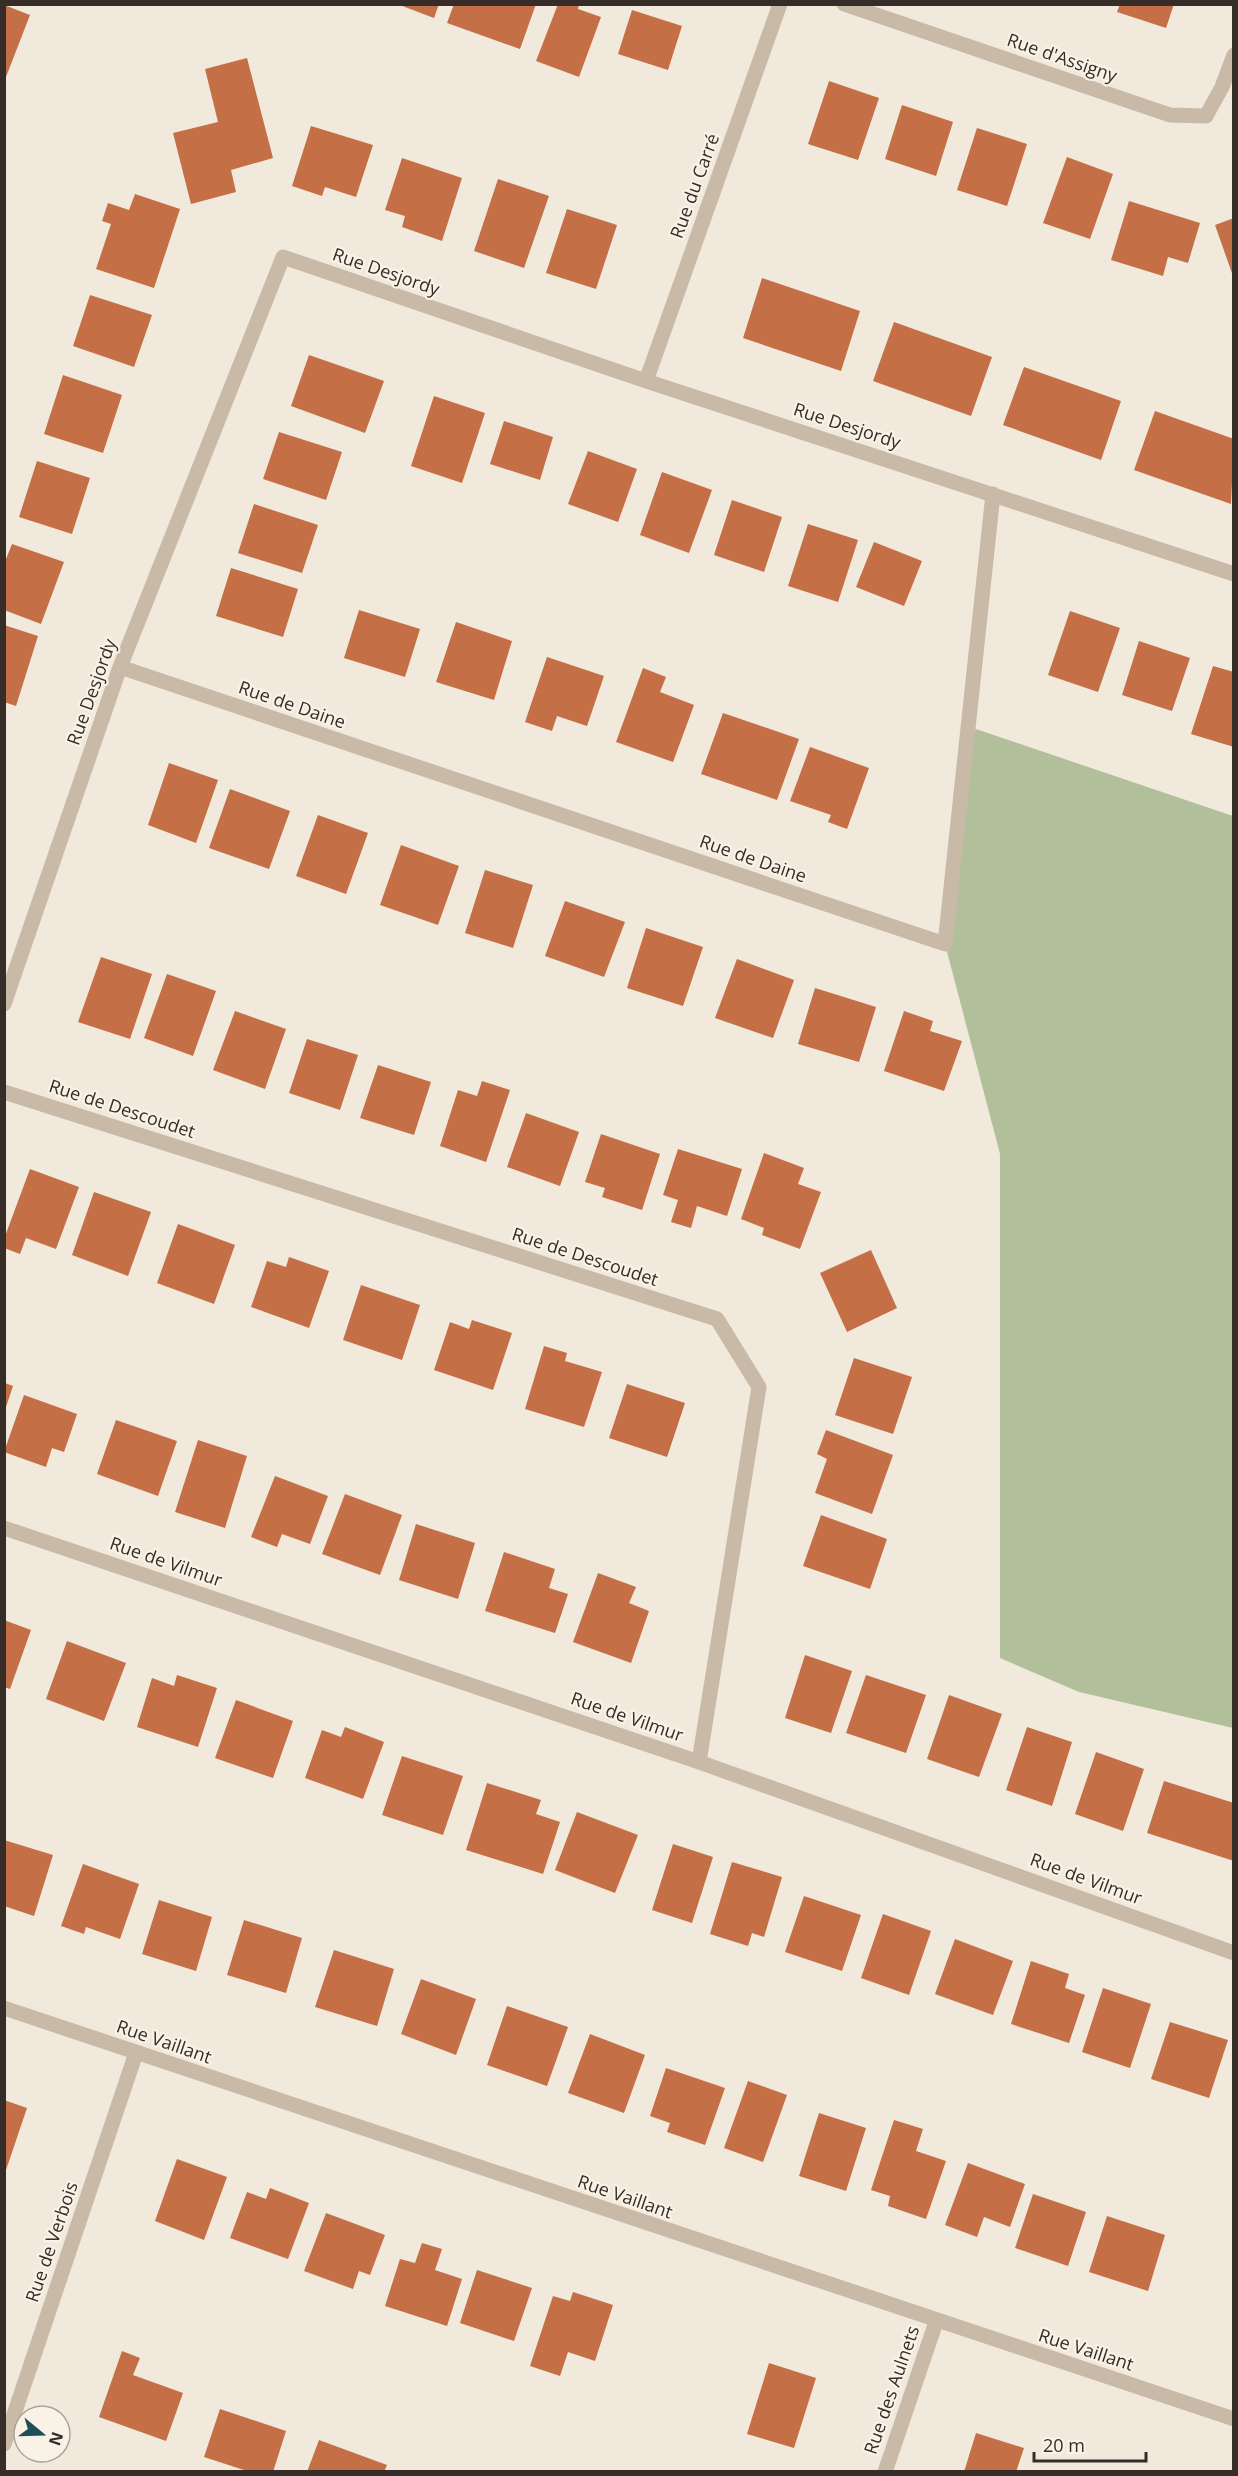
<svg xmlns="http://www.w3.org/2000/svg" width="1238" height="2476" font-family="'Open Sans',sans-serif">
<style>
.green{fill:#b1c09b}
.building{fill:#c46f46}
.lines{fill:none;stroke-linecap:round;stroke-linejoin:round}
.minor{stroke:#c9b9a7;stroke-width:15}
.labels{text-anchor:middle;stroke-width:4.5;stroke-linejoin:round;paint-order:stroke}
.street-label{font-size:18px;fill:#362d28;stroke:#f9f2e7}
</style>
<rect width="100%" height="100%" fill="#f1e9db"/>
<path class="green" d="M 967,726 L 1233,816 L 1233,1728 L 1079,1692 L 1000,1658 L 1000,1154 L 945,944 Z"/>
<path class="building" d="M 397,4 L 439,4 L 434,18 Z
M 454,4 L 536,4 L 520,49 L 447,23 Z
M 558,4 L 579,4 L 578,9 L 601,17 L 579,77 L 536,61 Z
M 1120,4 L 1174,4 L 1166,28 L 1117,12 Z
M 4,5 L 30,15 L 6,77 L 4,76 Z
M 632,10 L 682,26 L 668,70 L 618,54 Z
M 247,58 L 273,158 L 231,170 L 236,192 L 191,204 L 173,133 L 218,122 L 205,69 Z
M 829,81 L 879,98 L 858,160 L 808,144 Z
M 902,105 L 953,122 L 936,176 L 885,159 Z
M 311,126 L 373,145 L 356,197 L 325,187 L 322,196 L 292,186 Z
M 977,128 L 1027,144 L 1007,206 L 957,190 Z
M 1067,157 L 1113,174 L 1090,239 L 1043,223 Z
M 402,158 L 462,178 L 442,241 L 402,227 L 405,216 L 385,210 Z
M 498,179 L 549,196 L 524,268 L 474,251 Z
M 135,194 L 180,209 L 154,288 L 96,269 L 111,224 L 102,221 L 108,203 L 129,210 Z
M 1129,201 L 1200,223 L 1188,263 L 1168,257 L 1163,276 L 1111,260 Z
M 567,209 L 617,225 L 596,289 L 546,273 Z
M 1234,218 L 1234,276 L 1233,276 L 1215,225 Z
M 762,278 L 860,311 L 841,371 L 743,338 Z
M 90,295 L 152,315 L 134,367 L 73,346 Z
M 894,322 L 992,357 L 971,416 L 873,381 Z
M 309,355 L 384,381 L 365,433 L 291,406 Z
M 1024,367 L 1121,401 L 1101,460 L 1003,425 Z
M 63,375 L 122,395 L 103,453 L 44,434 Z
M 434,396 L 485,413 L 462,483 L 411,466 Z
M 1155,411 L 1234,439 L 1231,504 L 1134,470 Z
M 504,421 L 553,437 L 540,480 L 490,464 Z
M 279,432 L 342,452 L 326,500 L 263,479 Z
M 588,451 L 637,469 L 618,522 L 568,504 Z
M 37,461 L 90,478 L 72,534 L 19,517 Z
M 662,472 L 712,490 L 689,553 L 640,535 Z
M 732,500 L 782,517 L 764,572 L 714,555 Z
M 254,504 L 318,525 L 302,573 L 238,553 Z
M 808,524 L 858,540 L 838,602 L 788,586 Z
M 874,542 L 922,561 L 904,606 L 856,587 Z
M 12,544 L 64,562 L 41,624 L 4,610 L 4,564 Z
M 231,568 L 298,589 L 283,637 L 216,616 Z
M 359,610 L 420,629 L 405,677 L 344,658 Z
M 1070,611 L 1120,628 L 1098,692 L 1048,675 Z
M 456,622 L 512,641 L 494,700 L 436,682 Z
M 4,625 L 38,636 L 16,706 L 4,702 Z
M 1139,641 L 1190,658 L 1172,711 L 1122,695 Z
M 547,657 L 604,676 L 587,726 L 557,716 L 552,731 L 525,722 Z
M 1213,666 L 1234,672 L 1234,747 L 1191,734 Z
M 643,668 L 666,677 L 660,692 L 694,705 L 673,762 L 616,742 Z
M 723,713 L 799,739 L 777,800 L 701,774 Z
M 810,747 L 869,768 L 847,829 L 828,822 L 831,815 L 790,801 Z
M 169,763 L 218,780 L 196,843 L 148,825 Z
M 230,789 L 290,811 L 269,869 L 209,848 Z
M 318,815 L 368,833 L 346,894 L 296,876 Z
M 401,845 L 459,866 L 438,925 L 380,905 Z
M 485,870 L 533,885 L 513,948 L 465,933 Z
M 565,901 L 625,922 L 604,977 L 545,956 Z
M 646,928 L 703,947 L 683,1006 L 627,988 Z
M 101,957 L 152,974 L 130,1039 L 78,1022 Z
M 737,959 L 794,980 L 773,1038 L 715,1018 Z
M 167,974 L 216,991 L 193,1056 L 144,1038 Z
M 815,988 L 876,1007 L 859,1062 L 798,1044 Z
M 235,1011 L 286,1029 L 265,1089 L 213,1070 Z
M 904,1011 L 933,1021 L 930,1031 L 962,1041 L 944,1091 L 884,1071 Z
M 307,1039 L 358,1055 L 340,1110 L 289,1093 Z
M 378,1065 L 431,1082 L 414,1135 L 360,1118 Z
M 482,1081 L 510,1090 L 486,1162 L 440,1146 L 458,1090 L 477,1096 Z
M 526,1113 L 579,1132 L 560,1186 L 507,1167 Z
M 601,1134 L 660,1154 L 642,1210 L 602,1197 L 605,1188 L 585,1182 Z
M 678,1149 L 742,1169 L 727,1216 L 697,1206 L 691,1228 L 671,1222 L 678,1200 L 663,1195 Z
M 764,1153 L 804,1168 L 798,1184 L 821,1192 L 800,1249 L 762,1235 L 764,1228 L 741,1219 Z
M 30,1169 L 79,1187 L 56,1249 L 26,1238 L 20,1254 L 4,1248 L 4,1239 Z
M 94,1192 L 151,1212 L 128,1276 L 72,1255 Z
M 178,1224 L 235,1245 L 214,1304 L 157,1283 Z
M 871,1250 L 897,1308 L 847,1332 L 820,1273 Z
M 289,1257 L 329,1271 L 309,1328 L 251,1307 L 267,1261 L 286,1267 Z
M 361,1285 L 420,1305 L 402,1360 L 343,1340 Z
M 472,1320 L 512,1333 L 493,1390 L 434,1370 L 450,1322 L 469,1329 Z
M 544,1346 L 567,1353 L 565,1361 L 602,1372 L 584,1427 L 525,1409 Z
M 854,1358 L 912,1377 L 893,1434 L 835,1415 Z
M 5,1383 L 13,1386 L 5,1410 Z
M 627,1384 L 685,1403 L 667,1457 L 609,1438 Z
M 24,1395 L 77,1414 L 64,1452 L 52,1448 L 46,1467 L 4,1452 Z
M 116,1420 L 177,1441 L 158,1496 L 97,1474 Z
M 826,1430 L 893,1455 L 872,1514 L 815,1493 L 827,1459 L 817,1454 Z
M 198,1440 L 247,1456 L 225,1528 L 175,1512 Z
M 275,1476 L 328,1496 L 310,1544 L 282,1534 L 277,1547 L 251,1537 Z
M 345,1494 L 402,1515 L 380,1575 L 322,1554 Z
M 821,1515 L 887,1539 L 870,1589 L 803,1566 Z
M 416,1524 L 475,1543 L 458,1599 L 399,1580 Z
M 504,1552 L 555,1569 L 549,1588 L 568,1594 L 555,1633 L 485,1611 Z
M 598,1573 L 636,1587 L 629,1603 L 649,1611 L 631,1663 L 573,1642 Z
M 4,1620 L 31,1630 L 10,1689 L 4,1687 Z
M 67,1641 L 126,1663 L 104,1721 L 46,1699 Z
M 805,1655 L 852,1671 L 831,1733 L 785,1718 Z
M 177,1675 L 217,1688 L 198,1747 L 137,1727 L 152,1678 L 174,1686 Z
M 866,1675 L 926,1695 L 906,1753 L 846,1733 Z
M 949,1695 L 1002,1714 L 979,1777 L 927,1759 Z
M 236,1700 L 293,1721 L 273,1778 L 215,1758 Z
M 345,1727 L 384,1742 L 363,1799 L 305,1778 L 322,1730 L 341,1737 Z
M 1027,1727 L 1072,1742 L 1052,1806 L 1006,1790 Z
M 1096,1752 L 1144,1769 L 1123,1831 L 1075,1814 Z
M 402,1756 L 463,1776 L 443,1835 L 382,1815 Z
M 1164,1781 L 1234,1803 L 1234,1861 L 1147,1833 Z
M 487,1783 L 541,1800 L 536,1814 L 560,1822 L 543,1874 L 466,1850 Z
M 577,1812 L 638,1835 L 615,1893 L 555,1870 Z
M 4,1840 L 53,1855 L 34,1916 L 4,1906 Z
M 673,1844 L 713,1857 L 692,1923 L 652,1910 Z
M 732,1862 L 782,1877 L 764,1937 L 752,1933 L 748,1946 L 710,1934 Z
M 83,1864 L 139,1884 L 120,1939 L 86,1927 L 84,1934 L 61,1926 Z
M 804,1896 L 861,1915 L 842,1971 L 785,1952 Z
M 159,1900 L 212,1917 L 196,1971 L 142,1954 Z
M 883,1914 L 931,1931 L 909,1995 L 861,1978 Z
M 244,1920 L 302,1938 L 286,1993 L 227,1975 Z
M 955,1939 L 1013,1961 L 993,2015 L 935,1994 Z
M 334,1950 L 394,1969 L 377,2026 L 315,2007 Z
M 1031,1961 L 1069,1974 L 1065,1988 L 1085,1995 L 1069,2043 L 1011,2024 Z
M 421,1979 L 476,1999 L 456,2055 L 401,2034 Z
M 1103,1988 L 1151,2004 L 1130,2068 L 1082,2052 Z
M 507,2006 L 568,2027 L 547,2086 L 487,2065 Z
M 1170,2022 L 1228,2040 L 1209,2098 L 1151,2079 Z
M 590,2034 L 645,2055 L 624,2113 L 568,2093 Z
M 666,2068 L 725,2088 L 705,2145 L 667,2132 L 670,2123 L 650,2116 Z
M 748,2081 L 787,2095 L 763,2162 L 724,2148 Z
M 4,2100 L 27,2108 L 6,2170 L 4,2170 Z
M 819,2113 L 866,2128 L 846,2191 L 799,2176 Z
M 894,2120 L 923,2129 L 916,2151 L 946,2161 L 926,2219 L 888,2206 L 890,2196 L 871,2190 Z
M 177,2159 L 227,2177 L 204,2240 L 155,2221 Z
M 968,2163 L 1025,2184 L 1010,2227 L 984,2217 L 977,2237 L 945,2225 Z
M 270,2188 L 309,2203 L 288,2259 L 230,2238 L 247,2192 L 266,2199 Z
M 1033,2194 L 1086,2212 L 1068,2266 L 1015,2248 Z
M 326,2213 L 385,2235 L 370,2275 L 359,2271 L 353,2289 L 304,2271 Z
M 1107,2216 L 1165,2235 L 1148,2291 L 1089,2272 Z
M 422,2243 L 442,2249 L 435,2270 L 462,2279 L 447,2326 L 385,2306 L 400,2259 L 415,2263 Z
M 477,2270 L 532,2288 L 514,2341 L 460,2323 Z
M 573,2292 L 613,2305 L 595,2361 L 568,2352 L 560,2376 L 530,2366 L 553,2296 L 570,2301 Z
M 122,2351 L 140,2358 L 133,2375 L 183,2393 L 166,2441 L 99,2417 Z
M 769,2363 L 816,2378 L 794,2448 L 747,2434 Z
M 220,2409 L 286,2431 L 273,2472 L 250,2472 L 204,2457 Z
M 976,2433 L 1024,2448 L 1016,2472 L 964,2472 Z
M 319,2440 L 387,2465 L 384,2472 L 307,2472 Z"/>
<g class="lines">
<path class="minor" d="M 844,4 L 1170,115 L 1206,116 L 1222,87 L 1234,55
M 646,381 L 780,4
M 120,667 L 945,944 L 993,494
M 4,1004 L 120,667 L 283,257 L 646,381 L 1234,574
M 4,1092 L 717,1319 L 759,1387 L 699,1762
M 4,1528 L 699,1762 L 1234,1953
M 4,2008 L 1234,2419
M 4,2444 L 136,2053
M 885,2472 L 936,2322"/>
</g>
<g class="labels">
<g class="street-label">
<text transform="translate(1062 58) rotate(19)" y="6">Rue d'Assigny</text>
<text transform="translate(695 186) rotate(-70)" y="6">Rue du Carré</text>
<text transform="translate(386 272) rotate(19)" y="6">Rue Desjordy</text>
<text transform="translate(847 426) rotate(18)" y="6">Rue Desjordy</text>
<text transform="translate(92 692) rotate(-70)" y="6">Rue Desjordy</text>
<text transform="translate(292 705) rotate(19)" y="6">Rue de Daine</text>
<text transform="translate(753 859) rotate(19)" y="6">Rue de Daine</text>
<text transform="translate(122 1109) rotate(18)" y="6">Rue de Descoudet</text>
<text transform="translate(585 1257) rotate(18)" y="6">Rue de Descoudet</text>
<text transform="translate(166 1562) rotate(19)" y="6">Rue de Vilmur</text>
<text transform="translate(627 1717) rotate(19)" y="6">Rue de Vilmur</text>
<text transform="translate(1086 1879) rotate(20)" y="6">Rue de Vilmur</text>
<text transform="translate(164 2042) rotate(19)" y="6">Rue Vaillant</text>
<text transform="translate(625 2197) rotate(19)" y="6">Rue Vaillant</text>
<text transform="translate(52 2242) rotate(-71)" y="6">Rue de Verbois</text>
<text transform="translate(1086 2350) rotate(18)" y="6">Rue Vaillant</text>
<text transform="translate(892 2390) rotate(-71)" y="6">Rue des Aulnets</text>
</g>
</g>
<rect width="1238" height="2476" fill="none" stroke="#362d28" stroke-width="12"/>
<g transform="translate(42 2434) rotate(109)"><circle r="28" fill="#f9f2e7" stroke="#aba39b" stroke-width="1.5"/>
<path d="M0-4.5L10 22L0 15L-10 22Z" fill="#1e4e56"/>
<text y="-9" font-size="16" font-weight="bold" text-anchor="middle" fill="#362d28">N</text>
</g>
<path d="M1034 2452v9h112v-9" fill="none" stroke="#362d28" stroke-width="3"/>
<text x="1043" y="2452" font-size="18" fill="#362d28" stroke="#f9f2e7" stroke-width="4.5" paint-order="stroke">20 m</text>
</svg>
